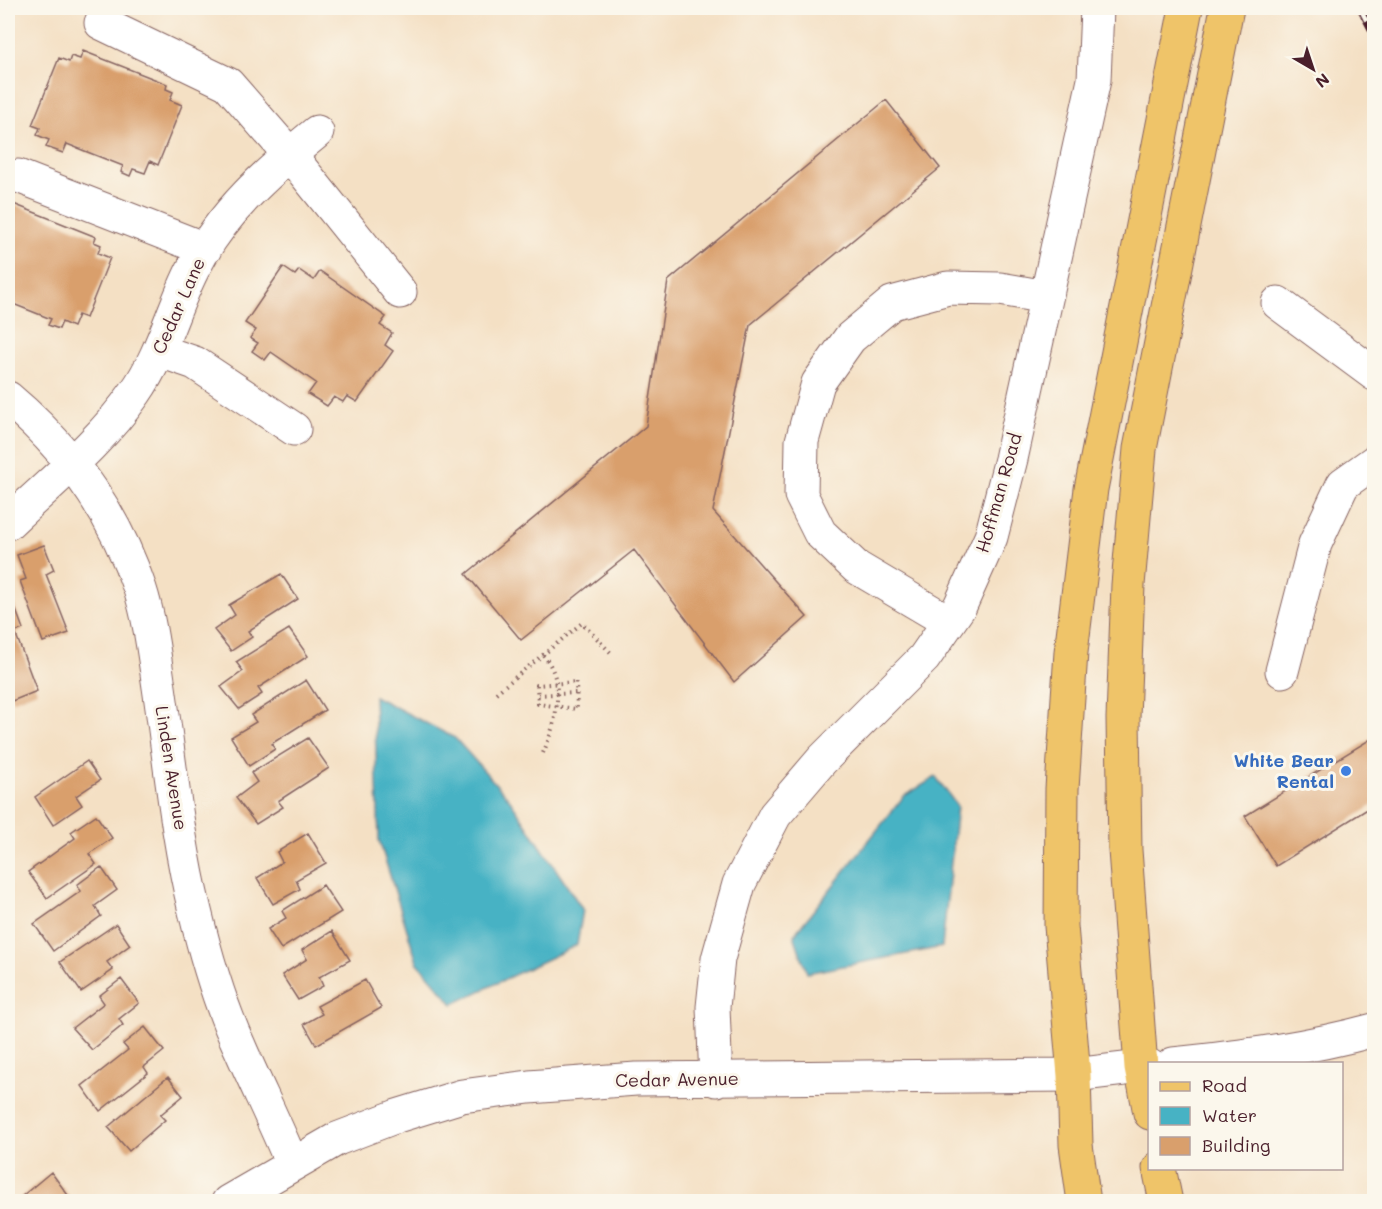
<svg xmlns="http://www.w3.org/2000/svg" width="1382" height="1209" font-family="Mali,sans-serif">
<style>
.water{fill:#47b2c4;stroke:#486878;stroke-width:1.5}
.building{fill:#d99f6c}
.lines{fill:none;stroke-linecap:round;stroke-linejoin:round}
.minor-casing{stroke:#866361;stroke-width:35}
.major-casing{stroke:#866361;stroke-width:35}
.path{stroke:#866361;stroke-width:4;stroke-dasharray:1.5 4.5;stroke-linecap:butt}
.minor{stroke:#fff;stroke-width:33}
.major{stroke:#efc469;stroke-width:33}
.rail-casing{stroke:#4a1f2b;stroke-width:7}
.rail{stroke:#fbf7ec;stroke-width:4.5;stroke-dasharray:14;stroke-linecap:butt}
.shop-dot{fill:#3f7fe0;stroke:#fbf7ec;stroke-width:2}
.labels{text-anchor:middle;stroke-width:6;stroke-linejoin:round;paint-order:stroke}
.street-label{font-size:18px;fill:#4a1f2b;stroke:#fbf7ec}
.shop-label{font-size:18px;font-weight:bold;fill:#366cbe;stroke:#fbf7ec;text-anchor:end}
</style>
<rect width="100%" height="100%" fill="#fbf7ec"/>
<filter id="ink" filterUnits="userSpaceOnUse"><feTurbulence type="fractalNoise" baseFrequency=".0167" numOctaves="2"/><feDisplacementMap in="SourceGraphic" scale="12" xChannelSelector="R" yChannelSelector="G"/><feConvolveMatrix kernelMatrix="1 2 1 2 8 2 1 2 1" color-interpolation-filters="sRGB"/></filter>
<filter id="wash" filterUnits="userSpaceOnUse"><feTurbulence type="fractalNoise" baseFrequency=".008" numOctaves="4" result="noise"/><feDisplacementMap in="SourceGraphic" scale="24" xChannelSelector="R" yChannelSelector="G"/><feGaussianBlur stdDeviation="1.35" result="paint"/><feColorMatrix in="noise" values="0 0 0 0 0 0 0 0 0 0 0 0 0 0 0 0 0 1.4 0 .05"/><feComposite in="paint" operator="in"/></filter>
<g filter="url(#wash)">
<rect width="100%" height="100%" fill="#f4e0c4"/>
<path class="water" d="M 374,696 L 455,738 L 510,800 L 583,910 L 577,945 L 453,1004 L 417,962 L 379,840 Z
M 936,777 L 957,806 L 942,947 L 807,973 L 794,935 L 904,796 Z"/>
<g id="blocks">
<path class="building" d="M 83,51 L 167,84 L 166,89 L 173,92 L 170,100 L 182,105 L 158,165 L 150,161 L 145,173 L 133,169 L 130,176 L 121,172 L 123,166 L 67,144 L 63,153 L 46,147 L 49,140 L 37,135 L 40,128 L 32,125 L 59,58 L 69,62 L 71,56 L 80,59 Z
M 886,100 L 940,168 L 750,325 L 713,511 L 807,617 L 734,682 L 634,550 L 521,640 L 466,574 L 646,426 L 668,281 Z
M 11,203 L 96,237 L 94,242 L 101,245 L 98,253 L 110,258 L 86,318 L 78,315 L 73,327 L 62,322 L 59,329 L 48,325 L 51,319 L 8,302 L 8,212 Z
M 283,267 L 295,275 L 299,270 L 314,280 L 320,271 L 386,317 L 380,325 L 392,333 L 385,345 L 393,351 L 357,402 L 347,396 L 343,402 L 334,397 L 327,406 L 308,394 L 316,383 L 271,352 L 265,360 L 252,351 L 258,343 L 250,338 L 256,330 L 245,323 Z
M 44,545 L 54,570 L 46,574 L 69,633 L 43,642 L 20,581 L 26,579 L 17,555 Z
M 281,574 L 298,599 L 248,631 L 252,637 L 231,651 L 214,630 L 235,615 L 229,605 Z
M 13,602 L 23,629 L 15,632 L 37,691 L 12,701 L 8,690 L 8,604 Z
M 289,629 L 308,656 L 258,688 L 262,694 L 239,709 L 221,687 L 243,671 L 236,662 Z
M 306,680 L 325,710 L 271,744 L 275,749 L 249,766 L 231,737 L 256,722 L 251,715 Z
M 1374,737 L 1374,805 L 1276,866 L 1245,816 Z
M 308,738 L 329,768 L 278,801 L 283,807 L 256,824 L 236,798 L 257,782 L 251,773 Z
M 87,761 L 100,780 L 76,796 L 82,805 L 53,825 L 35,797 Z
M 96,815 L 112,838 L 89,854 L 96,864 L 47,898 L 28,872 L 75,838 L 71,832 Z
M 308,833 L 326,863 L 296,880 L 300,889 L 273,904 L 257,878 L 282,862 L 277,852 Z
M 101,867 L 117,890 L 95,906 L 101,916 L 53,951 L 34,924 L 81,891 L 77,885 Z
M 323,885 L 341,912 L 281,949 L 268,929 L 286,918 L 282,911 Z
M 116,924 L 130,945 L 107,962 L 113,970 L 81,992 L 60,962 Z
M 332,931 L 350,960 L 319,977 L 323,986 L 298,1000 L 282,975 L 307,959 L 302,950 Z
M 121,979 L 139,1003 L 119,1019 L 123,1025 L 92,1050 L 72,1028 L 104,1003 L 99,996 Z
M 365,980 L 381,1008 L 316,1045 L 304,1024 L 322,1014 L 317,1006 Z
M 145,1027 L 164,1051 L 144,1067 L 148,1073 L 100,1111 L 82,1086 L 128,1050 L 123,1044 Z
M 168,1077 L 183,1096 L 160,1115 L 165,1120 L 129,1151 L 108,1127 Z
M 51,1172 L 73,1202 L 15,1202 Z"/>
</g>
</g>
<g filter="url(#ink)">
<use href="#blocks" fill-opacity="0" stroke="#866361" stroke-width="1.5"/>
<g class="lines">
<g class="minor-casing">
<path id="minor" d="M 101,23 L 228,84 L 290,155 L 400,292
M 18,176 L 205,249
M 1278,303 L 1374,374
M 160,351 L 195,363 L 294,429
M 8,398 C 70,450 114,512 140,589 C 150,620 154,654 159,687 C 170,761 177,838 195,911 C 206,957 220,1005 240,1048 C 257,1087 276,1125 292,1164
M 8,523 C 51,482 101,442 135,393 C 162,355 172,310 193,269 C 222,212 268,172 317,132
M 949,622 L 856,567 L 820,533 L 801,495 L 802,441 L 818,383 L 850,338 L 892,303 L 948,288 L 1000,289 L 1046,297
M 1282,671 L 1315,544 L 1343,484 L 1374,462
M 1173,1064 C 1241,1057 1308,1048 1374,1030
M 716,1080 L 713,1007 L 718,959 L 739,884 L 775,815 L 822,760 L 924,658 L 960,606 L 991,537 L 1011,459 L 1094,80 L 1097,8
M 228,1202 L 337,1139 L 397,1116 L 462,1096 L 529,1087 L 636,1079 L 1074,1075 L 1150,1066"/>
</g>
<g class="major-casing">
<path id="major" d="M 1150,1113 L 1141,1067 L 1125,850 L 1123,718 L 1128,585 L 1140,449 L 1227,8
M 1159,1168 L 1166,1202
M 1084,1202 L 1076,1145 L 1074,1075 L 1061,926 L 1062,789 L 1071,652 L 1091,489 L 1186,8"/>
</g>
<path class="path" d="M 543,655 C 567,681 556,725 543,753
M 576,682 L 577,709 L 538,704 L 537,685 Z
M 496,693 L 582,623 L 612,654
M 538,695 L 576,693"/>
<use href="#minor" class="minor"/>
<use href="#major" class="major"/>
<g class="rail-casing">
<path id="rail" d="M 1360,8 L 1374,35"/>
</g>
<use href="#rail" class="rail"/>
</g>
</g>
<circle class="shop-dot" cx="1346" cy="771" r="6"/>
<g class="labels">
<g class="street-label">
<text transform="translate(179 306) rotate(-66)" y="6">Cedar Lane</text>
<text transform="translate(999 493) rotate(-74)" y="6">Hoffman Road</text>
<text transform="translate(171 768) rotate(81)" y="6">Linden Avenue</text>
<text transform="translate(677 1080) rotate(-1)" y="6">Cedar Avenue</text>
</g>
<g class="shop-label">
<text x="1334" y="767">White Bear<tspan x="1334" dy="21">Rental</tspan></text>
</g>
</g>
<rect width="1382" height="1209" fill="none" stroke="#fbf7ec" stroke-width="30"/>
<rect x="1148" y="1062" width="195" height="108" fill="#fbf7ec" stroke="#b4a19f" stroke-width="1.5"/>
<rect x="1160" y="1082" width="30" height="9" fill="#efc469" stroke="#b4a19f" stroke-width="1.5"/>
<text x="1202" y="1092" font-size="18" fill="#4a1f2b">Road</text>
<rect x="1160" y="1107" width="30" height="18" fill="#47b2c4" stroke="#b4a19f" stroke-width="1.5"/>
<text x="1202" y="1122" font-size="18" fill="#4a1f2b">Water</text>
<rect x="1160" y="1137" width="30" height="18" fill="#d99f6c" stroke="#b4a19f" stroke-width="1.5"/>
<text x="1202" y="1152" font-size="18" fill="#4a1f2b">Building</text>
<g transform="translate(1313 69) rotate(141)" stroke="#fbf7ec" stroke-width="4.5" paint-order="stroke">
<path d="M0-4.5L10 22L0 15L-10 22Z" fill="#4a1f2b"/>
<text y="-9" font-size="16" font-weight="bold" text-anchor="middle" fill="#4a1f2b">N</text>
</g>
</svg>
